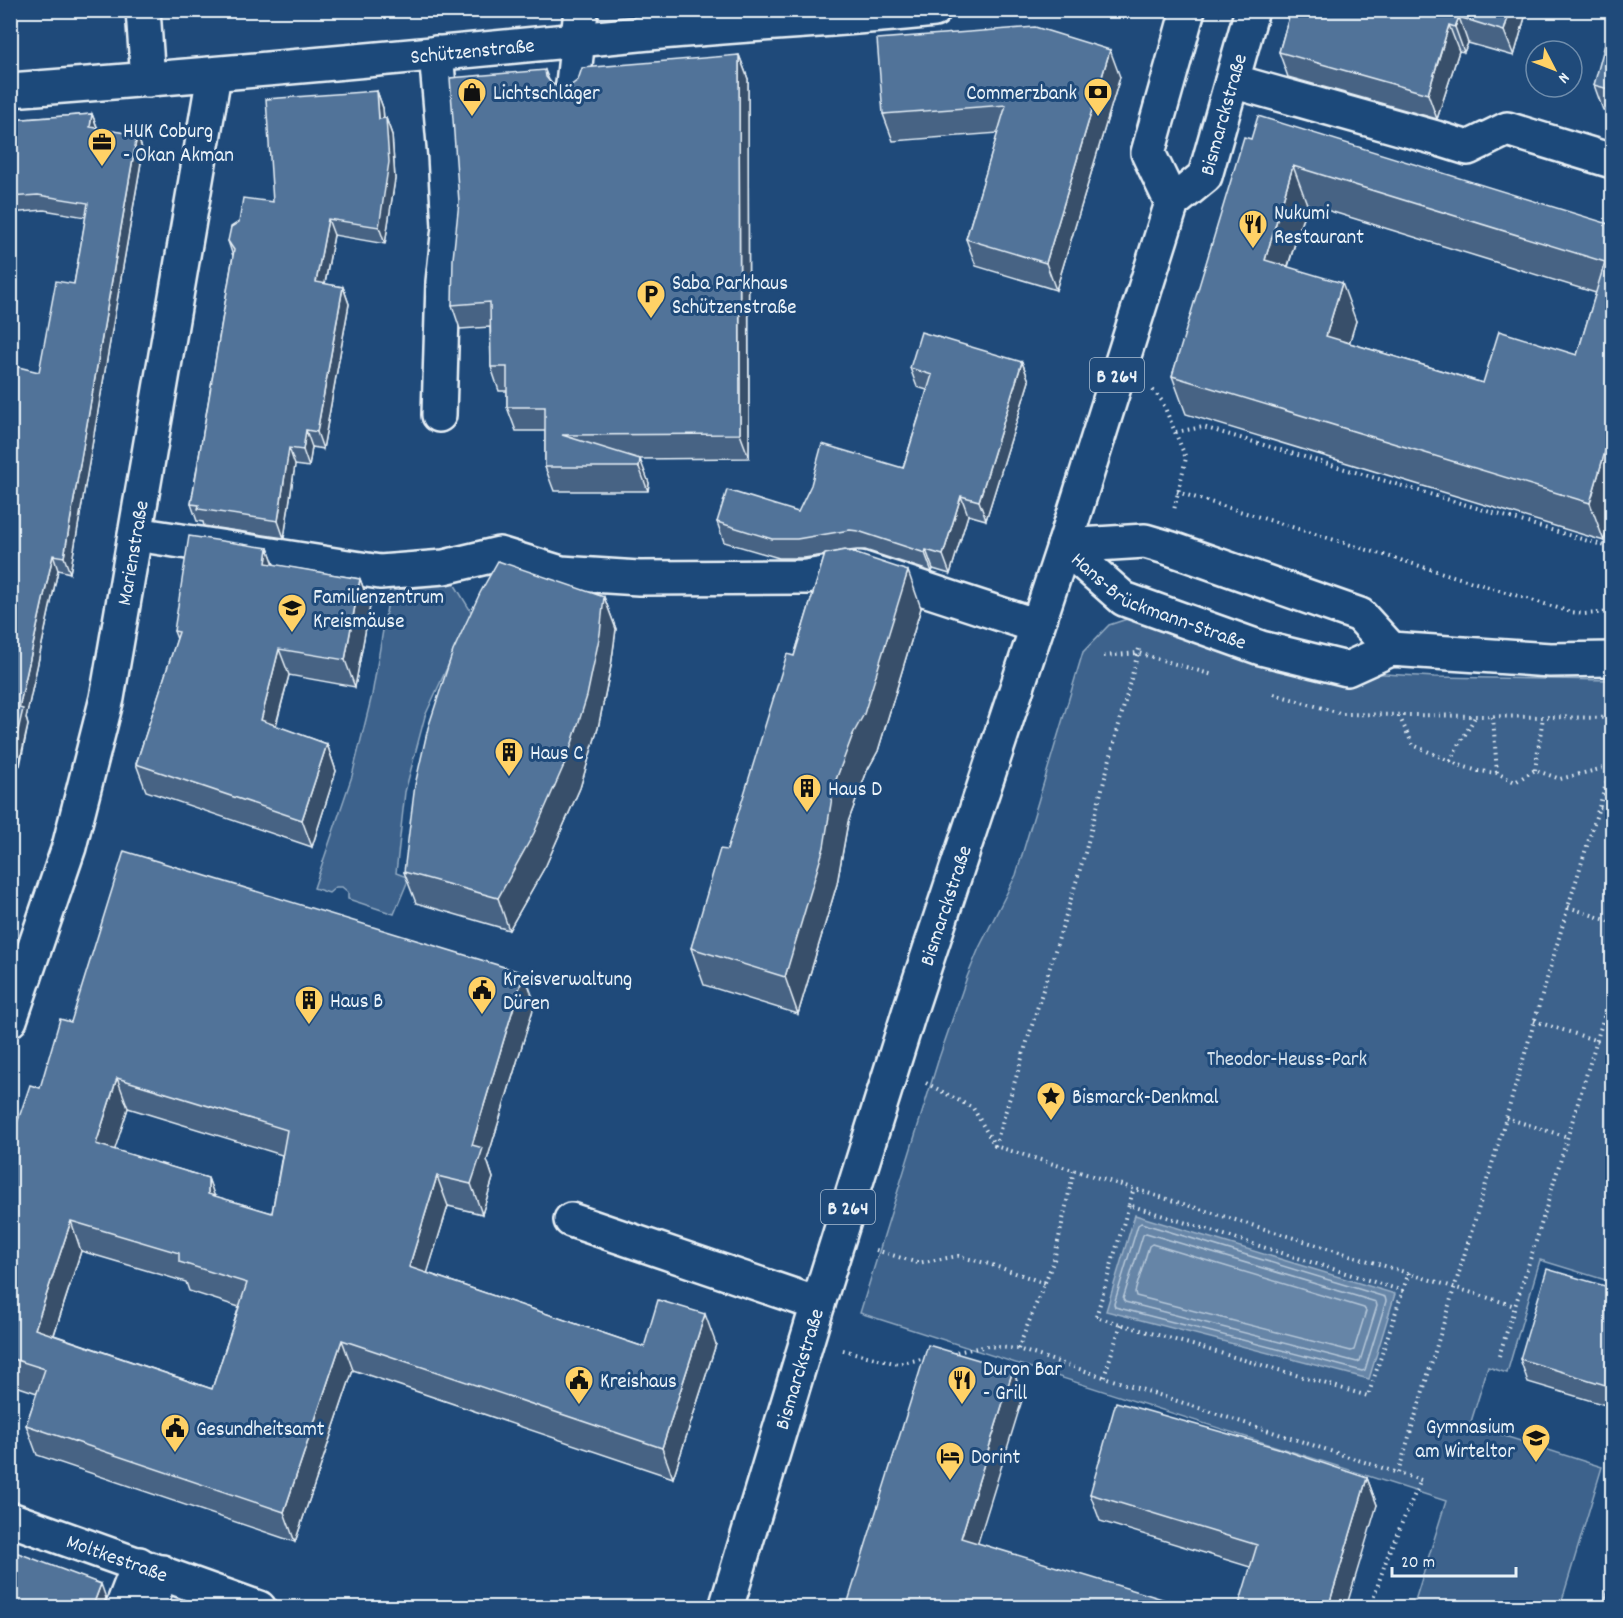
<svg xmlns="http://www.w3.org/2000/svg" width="1623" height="1618" font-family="Dekko,sans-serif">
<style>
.green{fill:#3c628c;stroke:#92aac2;stroke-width:1.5}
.water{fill:#6685a7;stroke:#9ab0c7;stroke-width:1.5}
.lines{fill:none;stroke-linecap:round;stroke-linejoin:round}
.shore{stroke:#b4c6d8;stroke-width:1.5}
.minor-casing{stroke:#e8f1f8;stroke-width:38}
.major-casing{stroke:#e8f1f8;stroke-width:38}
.path{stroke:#e8f1f8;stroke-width:4;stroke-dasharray:1.5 4.5;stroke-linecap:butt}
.minor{stroke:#1f4a7a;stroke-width:33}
.major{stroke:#1f4a7a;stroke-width:33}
.wall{fill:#466384;stroke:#e8f1f8;stroke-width:1.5;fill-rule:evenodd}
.shaded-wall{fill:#39506b;stroke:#e8f1f8;stroke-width:1.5}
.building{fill:#517399;stroke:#e8f1f8;stroke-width:1.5;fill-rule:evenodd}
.labels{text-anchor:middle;stroke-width:6;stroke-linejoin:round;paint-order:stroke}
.shield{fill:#1f4a7a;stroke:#acbfd2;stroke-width:1.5}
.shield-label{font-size:20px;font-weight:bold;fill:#e8f1f8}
.street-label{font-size:21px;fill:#e8f1f8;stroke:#1f4a7a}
.poi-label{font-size:21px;fill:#e8f1f8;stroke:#1f4a7a;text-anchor:start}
.park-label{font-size:21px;fill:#d7e3ed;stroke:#1f4a7a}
</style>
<rect width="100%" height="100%" fill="#1f4a7a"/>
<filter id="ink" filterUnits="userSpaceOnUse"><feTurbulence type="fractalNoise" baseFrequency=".0167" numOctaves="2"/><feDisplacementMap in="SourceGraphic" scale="12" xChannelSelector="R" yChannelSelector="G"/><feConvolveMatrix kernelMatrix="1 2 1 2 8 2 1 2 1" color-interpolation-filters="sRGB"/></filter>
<g filter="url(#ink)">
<path class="green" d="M 453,582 L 472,613 L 425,716 L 405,792 L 396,873 L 409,878 L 394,914 L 348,899 L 348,892 L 342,887 L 336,887 L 329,893 L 314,888 L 352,776 L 372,695 L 390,589 L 397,591 Z
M 1127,619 L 1148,619 L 1351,672 L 1435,677 L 1612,680 L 1612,1282 L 1540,1260 L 1507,1373 L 1488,1367 L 1470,1425 L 1602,1467 L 1560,1607 L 1413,1607 L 1446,1501 L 860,1313 L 939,1058 L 967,977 L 979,948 L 1016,875 L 1083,652 L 1109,625 Z"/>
<path class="water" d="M 1135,1215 L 1395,1294 L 1369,1379 L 1106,1311 Z"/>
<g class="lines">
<path class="shore" d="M 1141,1223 L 1385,1297 L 1386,1301 L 1365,1370 L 1362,1371 L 1115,1307 L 1114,1304 L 1138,1225 Z
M 1146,1233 L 1376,1302 L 1377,1306 L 1360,1361 L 1357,1362 L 1125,1302 L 1123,1299 L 1143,1235 Z
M 1152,1244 L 1364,1308 L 1366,1311 L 1354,1350 L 1351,1351 L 1136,1296 L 1135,1292 L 1149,1246 Z"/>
<g class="minor-casing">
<g id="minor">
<path d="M 143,10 L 148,80"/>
<path d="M 436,53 L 445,155 L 449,227 L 443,282 L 439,415"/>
<path d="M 1232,81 L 1436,138 L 1468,148 L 1507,129 L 1612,161"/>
<path id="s1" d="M 10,90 C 213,75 416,56 618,36 C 723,25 829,21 934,10"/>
<path d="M 572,93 L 581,10"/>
<path d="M 136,534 L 380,572 L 444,567 L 499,554 L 561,573 L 639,578 L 806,577 L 860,568 L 1037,626"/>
<path id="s2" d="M 1064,546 L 1124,599 L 1261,648 L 1347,669 L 1391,649 L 1550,660 L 1612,659"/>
<path d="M 1064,546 L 1145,541 L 1169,548 L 1360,615 L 1391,649"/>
<path id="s3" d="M 10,1020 L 69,847 L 107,698 L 214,75"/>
<path d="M 571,1220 L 818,1304"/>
<path id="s4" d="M 10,1519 L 259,1608"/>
<path d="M 122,1608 L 139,1564"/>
<path d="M 148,1608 L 162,1572"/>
</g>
</g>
<g class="major-casing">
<g id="major">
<path d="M 1172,203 L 1148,153 L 1188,10"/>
<path id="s5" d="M 726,1608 L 818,1304 L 909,1013 L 1064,546 L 1172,203 L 1205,176 L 1252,10"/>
</g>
</g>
<path class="path" d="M 1153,390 L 1162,401 L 1186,458 L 1174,510
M 1176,432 L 1203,427 L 1612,548
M 1177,492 L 1571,612 L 1584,614 L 1612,612
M 1104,656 L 1138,653 L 1213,675
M 1274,694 L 1343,714 L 1612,718
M 1399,716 L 1413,745 L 1459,765 L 1478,771 L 1497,773 L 1515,782 L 1535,770 L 1560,779 L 1612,766
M 1493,717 L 1497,773
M 1450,761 L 1475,717
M 1535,770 L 1543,717
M 1600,807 L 1612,810
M 1568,907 L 1612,922
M 1534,1021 L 1598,1041
M 926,1083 L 973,1108 L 995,1146 L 1515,1306
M 1506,1118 L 1568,1137
M 995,1146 L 1085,853 L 1140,645
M 1129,1205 L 1134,1188
M 876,1250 L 918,1263 L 958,1256 L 989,1264 L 1045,1283
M 1403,1291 L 1129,1205 L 1096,1317 L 1368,1396 L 1409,1272
M 1018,1349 L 1054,1260 L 1074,1170
M 843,1350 L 898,1364 L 926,1358
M 951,1353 L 988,1346 L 1018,1349 L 1398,1473
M 1499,1356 L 1537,1238 L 1612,990
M 1104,1377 L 1121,1324
M 1370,1608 L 1389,1552 L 1421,1480 L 1398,1473 L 1506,1118 L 1568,907 L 1612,765"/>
<use href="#minor" class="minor"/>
<use href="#major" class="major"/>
</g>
<path class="wall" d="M 1291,10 L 1527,10 L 1514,56 L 1468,43 L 1464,52 L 1459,51 L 1437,119 L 1288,77 L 1279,52 Z
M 1612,34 L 1612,113 L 1603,110 L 1594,85 Z
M 739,55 L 748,79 L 749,458 L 639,459 L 649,483 L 648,491 L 554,491 L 545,467 L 545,431 L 516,431 L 507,407 L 507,391 L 499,391 L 491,367 L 490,327 L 460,329 L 452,305 L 545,70 L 549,80 L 552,84 L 562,88 Z
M 1120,77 L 1056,290 L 976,266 L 966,239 L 998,133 L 893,141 L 883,114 Z
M 377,91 L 383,108 L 384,118 L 386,118 L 392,135 L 395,179 L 385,244 L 334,235 L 325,284 L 343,287 L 349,304 L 323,449 L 312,447 L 309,467 L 295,465 L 284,538 L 204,526 L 203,522 L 197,521 L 191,504 L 233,256 L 228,241 L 273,202 Z
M 92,114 L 98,129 L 137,135 L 143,151 L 70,573 L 58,570 L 26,718 L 28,725 L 20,766 L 39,372 L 74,284 L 86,217 L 44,210 L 10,213 L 10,120 Z
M 1251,139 L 1612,225 L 1612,512 L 1604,541 L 1186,414 L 1172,376 ZM 1307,204 L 1596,293 L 1577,355 L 1483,383 L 1349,343 L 1356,321 L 1288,267 Z
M 1022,362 L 1029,381 L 986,520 L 968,515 L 950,574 L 933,569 L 932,572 L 865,550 L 857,550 L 848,551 L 921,608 L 878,751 L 867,771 L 848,822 L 837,884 L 798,1014 L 704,985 L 691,948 L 727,850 L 794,656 L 825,555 L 804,558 L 779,558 L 724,542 L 717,522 L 798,512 L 903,468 L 927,390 L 917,387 L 910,368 Z
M 268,548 L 274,565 L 360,579 L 370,606 L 355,687 L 289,675 L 276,726 L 327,744 L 336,771 L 312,847 L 146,791 L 136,764 L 177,639 L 174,631 Z
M 604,597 L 616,629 L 611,666 L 598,728 L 580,788 L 546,865 L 509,930 L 416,903 L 404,872 Z
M 535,1003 L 487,1160 L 493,1178 L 482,1214 L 448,1206 L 427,1273 L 644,1347 L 716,1344 L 673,1478 L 353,1370 L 295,1542 L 37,1455 L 26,1425 L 37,1393 L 10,1384 L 10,1144 L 40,1088 L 71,1022 ZM 128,1108 L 282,1155 L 272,1213 L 214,1196 L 208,1178 L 114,1150 ZM 81,1251 L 186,1282 L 189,1291 L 239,1307 L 212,1389 L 54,1335 Z
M 1612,1288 L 1612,1407 L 1528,1382 L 1520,1359 Z
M 1367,1478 L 1377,1505 L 1250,1567 L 1100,1521 L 1090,1494 Z"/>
<path class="shaded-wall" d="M 1510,10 L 1527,10 L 1514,56 L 1504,31 Z
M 1459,17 L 1468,43 L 1464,52 L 1455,27 Z
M 1449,25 L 1459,51 L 1437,119 L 1428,94 Z
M 1110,50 L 1120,77 L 1056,290 L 1046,263 Z
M 739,55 L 748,79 L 749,458 L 740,434 Z
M 377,91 L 383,108 L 385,135 L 379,119 Z
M 92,114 L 98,130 L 90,127 Z
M 386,118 L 392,135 L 395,179 L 385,244 L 379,227 Z
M 137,135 L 143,151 L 70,573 L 64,557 Z
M 1293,166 L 1307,204 L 1278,298 L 1265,260 Z
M 328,219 L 334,235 L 322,299 L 316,282 Z
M 1342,283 L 1356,321 L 1340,374 L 1326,336 Z
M 343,287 L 349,304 L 323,449 L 317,432 Z
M 1022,362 L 1029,381 L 986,520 L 979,501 Z
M 1612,428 L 1612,512 L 1604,541 L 1590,503 Z
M 306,430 L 312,447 L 309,467 L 303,450 Z
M 289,448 L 295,465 L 284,538 L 278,521 Z
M 640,459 L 649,483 L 648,491 L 639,467 Z
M 961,496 L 968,515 L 950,574 L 943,555 Z
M 268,548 L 278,575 L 266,563 Z
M 926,550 L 933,569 L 932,572 L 925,553 Z
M 53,555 L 58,570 L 26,718 L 28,725 L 10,804 L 10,765 L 19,708 Z
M 908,571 L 921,608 L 878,751 L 867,771 L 848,822 L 837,884 L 798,1014 L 785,977 L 834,785 Z
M 360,579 L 370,606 L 355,687 L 345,660 Z
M 604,597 L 616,629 L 611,666 L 598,728 L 580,788 L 546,865 L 509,930 L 498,898 Z
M 279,649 L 289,675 L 270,747 L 261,720 Z
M 327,744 L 336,771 L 312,847 L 302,820 Z
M 524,973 L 535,1003 L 487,1160 L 493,1178 L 482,1214 L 471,1184 L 472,1145 Z
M 117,1078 L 128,1108 L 107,1174 L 96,1144 Z
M 437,1176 L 448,1206 L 420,1297 L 409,1267 Z
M 208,1178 L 219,1208 L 208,1194 Z
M 71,1221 L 81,1251 L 46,1359 L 35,1329 Z
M 705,1314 L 716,1344 L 673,1478 L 662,1448 Z
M 342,1340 L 353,1370 L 295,1542 L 284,1512 Z
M 1013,1370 L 1023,1397 L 971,1565 L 961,1538 Z
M 1367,1478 L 1377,1505 L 1346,1608 L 1328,1608 Z
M 101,1584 L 106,1598 L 102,1608 L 92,1608 Z
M 1169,1601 L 1171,1608 L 1167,1608 Z"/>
<path class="building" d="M 1291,10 L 1510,10 L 1504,31 L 1459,17 L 1455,27 L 1449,25 L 1428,94 L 1279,52 Z
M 1035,27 L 1110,50 L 1046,263 L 966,239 L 1006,105 L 883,114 L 877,39 Z
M 1608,33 L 1612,34 L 1612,90 L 1594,85 Z
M 739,55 L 740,434 L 562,435 L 640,459 L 639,467 L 545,467 L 545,407 L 507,407 L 507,367 L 491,367 L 490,302 L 452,305 L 453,259 L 459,202 L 450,78 L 545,70 L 546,77 L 552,84 L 562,88 L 570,86 L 578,80 L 582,68 Z
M 377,91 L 379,119 L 386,118 L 389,162 L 379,227 L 328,219 L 316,282 L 343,287 L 317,432 L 306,430 L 303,450 L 289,448 L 278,521 L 198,509 L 199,505 L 191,504 L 234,250 L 228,241 L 231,227 L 239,222 L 243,198 L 273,202 L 266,99 Z
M 92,114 L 90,127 L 137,135 L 64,557 L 53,555 L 19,708 L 23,709 L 10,765 L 10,365 L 39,372 L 56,281 L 74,284 L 88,203 L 38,195 L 10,197 L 10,120 Z
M 1258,116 L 1612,225 L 1612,428 L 1590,503 L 1172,376 L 1244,137 L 1251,139 ZM 1293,166 L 1605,262 L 1577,355 L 1499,331 L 1483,383 L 1326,336 L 1342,283 L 1265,260 Z
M 921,332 L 1022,362 L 979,501 L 961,496 L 943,555 L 926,550 L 925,553 L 858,531 L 850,530 L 797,539 L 772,539 L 717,522 L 727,490 L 798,512 L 811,485 L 822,444 L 903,468 L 932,375 L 910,368 Z
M 189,536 L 268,548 L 266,563 L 360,579 L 345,660 L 279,649 L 261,720 L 327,744 L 302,820 L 136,764 L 179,632 L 174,631 Z
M 845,550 L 908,571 L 864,714 L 853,734 L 834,785 L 824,847 L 785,977 L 691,948 L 720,849 L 727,850 L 787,654 L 794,656 L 825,554 Z
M 498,561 L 604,597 L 600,634 L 587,696 L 568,756 L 534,833 L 498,898 L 404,872 L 415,785 L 428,728 L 453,651 L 480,593 Z
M 124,851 L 524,973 L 472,1145 L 483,1148 L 471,1184 L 437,1176 L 409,1267 L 644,1347 L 658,1300 L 705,1314 L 662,1448 L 342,1340 L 284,1512 L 26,1425 L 45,1369 L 10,1358 L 10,1144 L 30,1085 L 40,1088 L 60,1019 L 71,1022 ZM 117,1078 L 287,1130 L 272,1213 L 208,1194 L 208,1178 L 96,1144 ZM 71,1221 L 179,1253 L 179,1262 L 247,1283 L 212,1389 L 35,1329 Z
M 1547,1269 L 1612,1288 L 1612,1387 L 1520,1359 Z
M 928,1345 L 1013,1370 L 961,1538 L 1169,1601 L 1167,1608 L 846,1608 Z
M 1116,1402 L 1278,1448 L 1367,1478 L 1328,1608 L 1238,1608 L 1257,1545 L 1090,1494 Z
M 10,1550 L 101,1584 L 92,1608 L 10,1608 Z
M 1612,1576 L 1612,1608 L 1603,1608 Z"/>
</g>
<defs>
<g id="shop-pin" transform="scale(1.5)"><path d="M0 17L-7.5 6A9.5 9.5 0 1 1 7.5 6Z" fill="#ffd166" stroke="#1f4a7a"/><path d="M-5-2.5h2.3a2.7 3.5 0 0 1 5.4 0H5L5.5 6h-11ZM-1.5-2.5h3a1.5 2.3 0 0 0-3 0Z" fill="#111"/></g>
<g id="bank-pin" transform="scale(1.5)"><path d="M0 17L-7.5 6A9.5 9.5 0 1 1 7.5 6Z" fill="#ffd166" stroke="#1f4a7a"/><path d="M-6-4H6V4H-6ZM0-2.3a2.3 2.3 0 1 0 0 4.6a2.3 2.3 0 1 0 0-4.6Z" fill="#111"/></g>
<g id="office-pin" transform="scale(1.5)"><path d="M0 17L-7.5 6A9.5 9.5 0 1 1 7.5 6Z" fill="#ffd166" stroke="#1f4a7a"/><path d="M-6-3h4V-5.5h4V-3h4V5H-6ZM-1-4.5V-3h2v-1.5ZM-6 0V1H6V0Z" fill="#111"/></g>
<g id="restaurant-pin" transform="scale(1.5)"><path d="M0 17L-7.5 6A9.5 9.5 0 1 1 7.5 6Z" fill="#ffd166" stroke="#1f4a7a"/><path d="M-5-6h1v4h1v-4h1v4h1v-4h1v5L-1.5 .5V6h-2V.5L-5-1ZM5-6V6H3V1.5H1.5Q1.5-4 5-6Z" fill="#111"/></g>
<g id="parking-pin" transform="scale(1.5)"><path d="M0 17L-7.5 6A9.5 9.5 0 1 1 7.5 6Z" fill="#ffd166" stroke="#1f4a7a"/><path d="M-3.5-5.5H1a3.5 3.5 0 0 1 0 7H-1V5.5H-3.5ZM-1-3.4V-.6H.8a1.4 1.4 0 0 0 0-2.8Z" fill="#111"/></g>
<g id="school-pin" transform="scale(1.5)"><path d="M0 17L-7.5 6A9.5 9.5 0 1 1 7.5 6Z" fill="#ffd166" stroke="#1f4a7a"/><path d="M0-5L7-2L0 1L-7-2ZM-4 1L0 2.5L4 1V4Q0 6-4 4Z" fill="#111"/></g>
<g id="building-pin" transform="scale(1.5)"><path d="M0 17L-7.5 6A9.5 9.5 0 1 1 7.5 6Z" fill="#ffd166" stroke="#1f4a7a"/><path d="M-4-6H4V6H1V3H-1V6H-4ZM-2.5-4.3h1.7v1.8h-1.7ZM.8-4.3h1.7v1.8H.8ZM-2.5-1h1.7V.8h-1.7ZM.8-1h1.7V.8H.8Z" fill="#111"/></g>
<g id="civic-pin" transform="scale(1.5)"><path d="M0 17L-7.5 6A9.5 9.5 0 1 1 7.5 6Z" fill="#ffd166" stroke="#1f4a7a"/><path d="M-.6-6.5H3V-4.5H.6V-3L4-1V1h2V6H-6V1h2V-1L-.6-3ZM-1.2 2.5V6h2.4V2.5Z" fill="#111"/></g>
<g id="sight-pin" transform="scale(1.5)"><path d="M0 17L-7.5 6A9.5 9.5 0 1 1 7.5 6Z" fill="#ffd166" stroke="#1f4a7a"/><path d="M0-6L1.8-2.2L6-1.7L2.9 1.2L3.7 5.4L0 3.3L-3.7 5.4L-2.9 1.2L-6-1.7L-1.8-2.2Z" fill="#111"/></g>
<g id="hotel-pin" transform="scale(1.5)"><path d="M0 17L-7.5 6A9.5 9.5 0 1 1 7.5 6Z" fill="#ffd166" stroke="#1f4a7a"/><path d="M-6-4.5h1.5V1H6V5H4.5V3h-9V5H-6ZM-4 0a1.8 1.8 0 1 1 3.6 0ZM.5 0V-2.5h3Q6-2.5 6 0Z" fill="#111"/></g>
</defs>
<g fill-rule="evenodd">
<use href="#shop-pin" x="472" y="92"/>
<use href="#bank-pin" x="1098" y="92"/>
<use href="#office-pin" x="102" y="142"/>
<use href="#restaurant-pin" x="1253" y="224"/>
<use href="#parking-pin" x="651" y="294"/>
<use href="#school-pin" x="292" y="608"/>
<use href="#building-pin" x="509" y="752"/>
<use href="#building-pin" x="807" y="788"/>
<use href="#civic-pin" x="482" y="990"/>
<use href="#building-pin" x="309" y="1000"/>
<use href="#sight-pin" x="1051" y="1096"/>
<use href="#civic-pin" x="579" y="1380"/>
<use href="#restaurant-pin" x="962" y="1380"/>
<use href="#civic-pin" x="175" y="1428"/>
<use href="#school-pin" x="1536" y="1438"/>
<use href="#hotel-pin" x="950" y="1456"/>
</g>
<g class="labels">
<g class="shield">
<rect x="1090" y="358" width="54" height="34" rx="4.5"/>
<rect x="821" y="1190" width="54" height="34" rx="4.5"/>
</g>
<g class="shield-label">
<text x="1117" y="382">B 264</text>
<text x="848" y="1214">B 264</text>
</g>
<g class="street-label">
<text dy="7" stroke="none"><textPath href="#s1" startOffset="464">Schützenstraße</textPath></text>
<text dy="7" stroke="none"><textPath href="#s5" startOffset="1581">Bismarckstraße</textPath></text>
<text dy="7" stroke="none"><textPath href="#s3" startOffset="484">Marienstraße</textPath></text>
<text dy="7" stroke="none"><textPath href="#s2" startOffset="112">Hans-Brückmann-Straße</textPath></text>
<text dy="7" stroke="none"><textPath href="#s5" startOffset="736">Bismarckstraße</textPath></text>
<text dy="7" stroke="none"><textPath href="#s5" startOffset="250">Bismarckstraße</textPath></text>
<text dy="7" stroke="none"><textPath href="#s4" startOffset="114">Moltkestraße</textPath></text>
</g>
<g class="poi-label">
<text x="493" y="99">Lichtschläger</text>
<text x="1077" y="99" text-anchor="end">Commerzbank</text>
<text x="123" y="137">HUK Coburg<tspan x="123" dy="24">- Okan Akman</tspan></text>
<text x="1274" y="219">Nukumi<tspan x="1274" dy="24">Restaurant</tspan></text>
<text x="672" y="289">Saba Parkhaus<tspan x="672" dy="24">Schützenstraße</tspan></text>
<text x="313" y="603">Familienzentrum<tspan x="313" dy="24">Kreismäuse</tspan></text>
<text x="530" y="759">Haus C</text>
<text x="828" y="795">Haus D</text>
<text x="503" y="985">Kreisverwaltung<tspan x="503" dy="24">Düren</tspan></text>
<text x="330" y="1007">Haus B</text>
<text x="1072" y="1103">Bismarck-Denkmal</text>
<text x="983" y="1375">Duron Bar<tspan x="983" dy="24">- Grill</tspan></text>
<text x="600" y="1387">Kreishaus</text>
<text x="1515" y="1433" text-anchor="end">Gymnasium<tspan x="1515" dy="24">am Wirteltor</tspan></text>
<text x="196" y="1435">Gesundheitsamt</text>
<text x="971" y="1463">Dorint</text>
</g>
<g class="park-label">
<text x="1287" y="1065">Theodor-Heuss-Park</text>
</g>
</g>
<rect width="1623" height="1618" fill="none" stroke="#1f4a7a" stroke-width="36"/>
<rect x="18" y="18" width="1587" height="1582" fill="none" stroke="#e8f1f8" stroke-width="2" filter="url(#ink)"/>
<g transform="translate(1554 69) rotate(132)"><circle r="28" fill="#1f4a7a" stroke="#6f8dac" stroke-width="1.5"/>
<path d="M0-4.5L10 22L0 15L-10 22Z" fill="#ffd166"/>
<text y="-9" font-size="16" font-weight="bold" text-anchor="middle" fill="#e8f1f8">N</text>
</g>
<path d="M1392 1567v9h124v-9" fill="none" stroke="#e8f1f8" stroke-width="3"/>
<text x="1401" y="1567" font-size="18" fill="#e8f1f8" stroke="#1f4a7a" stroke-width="4.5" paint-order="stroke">20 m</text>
</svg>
